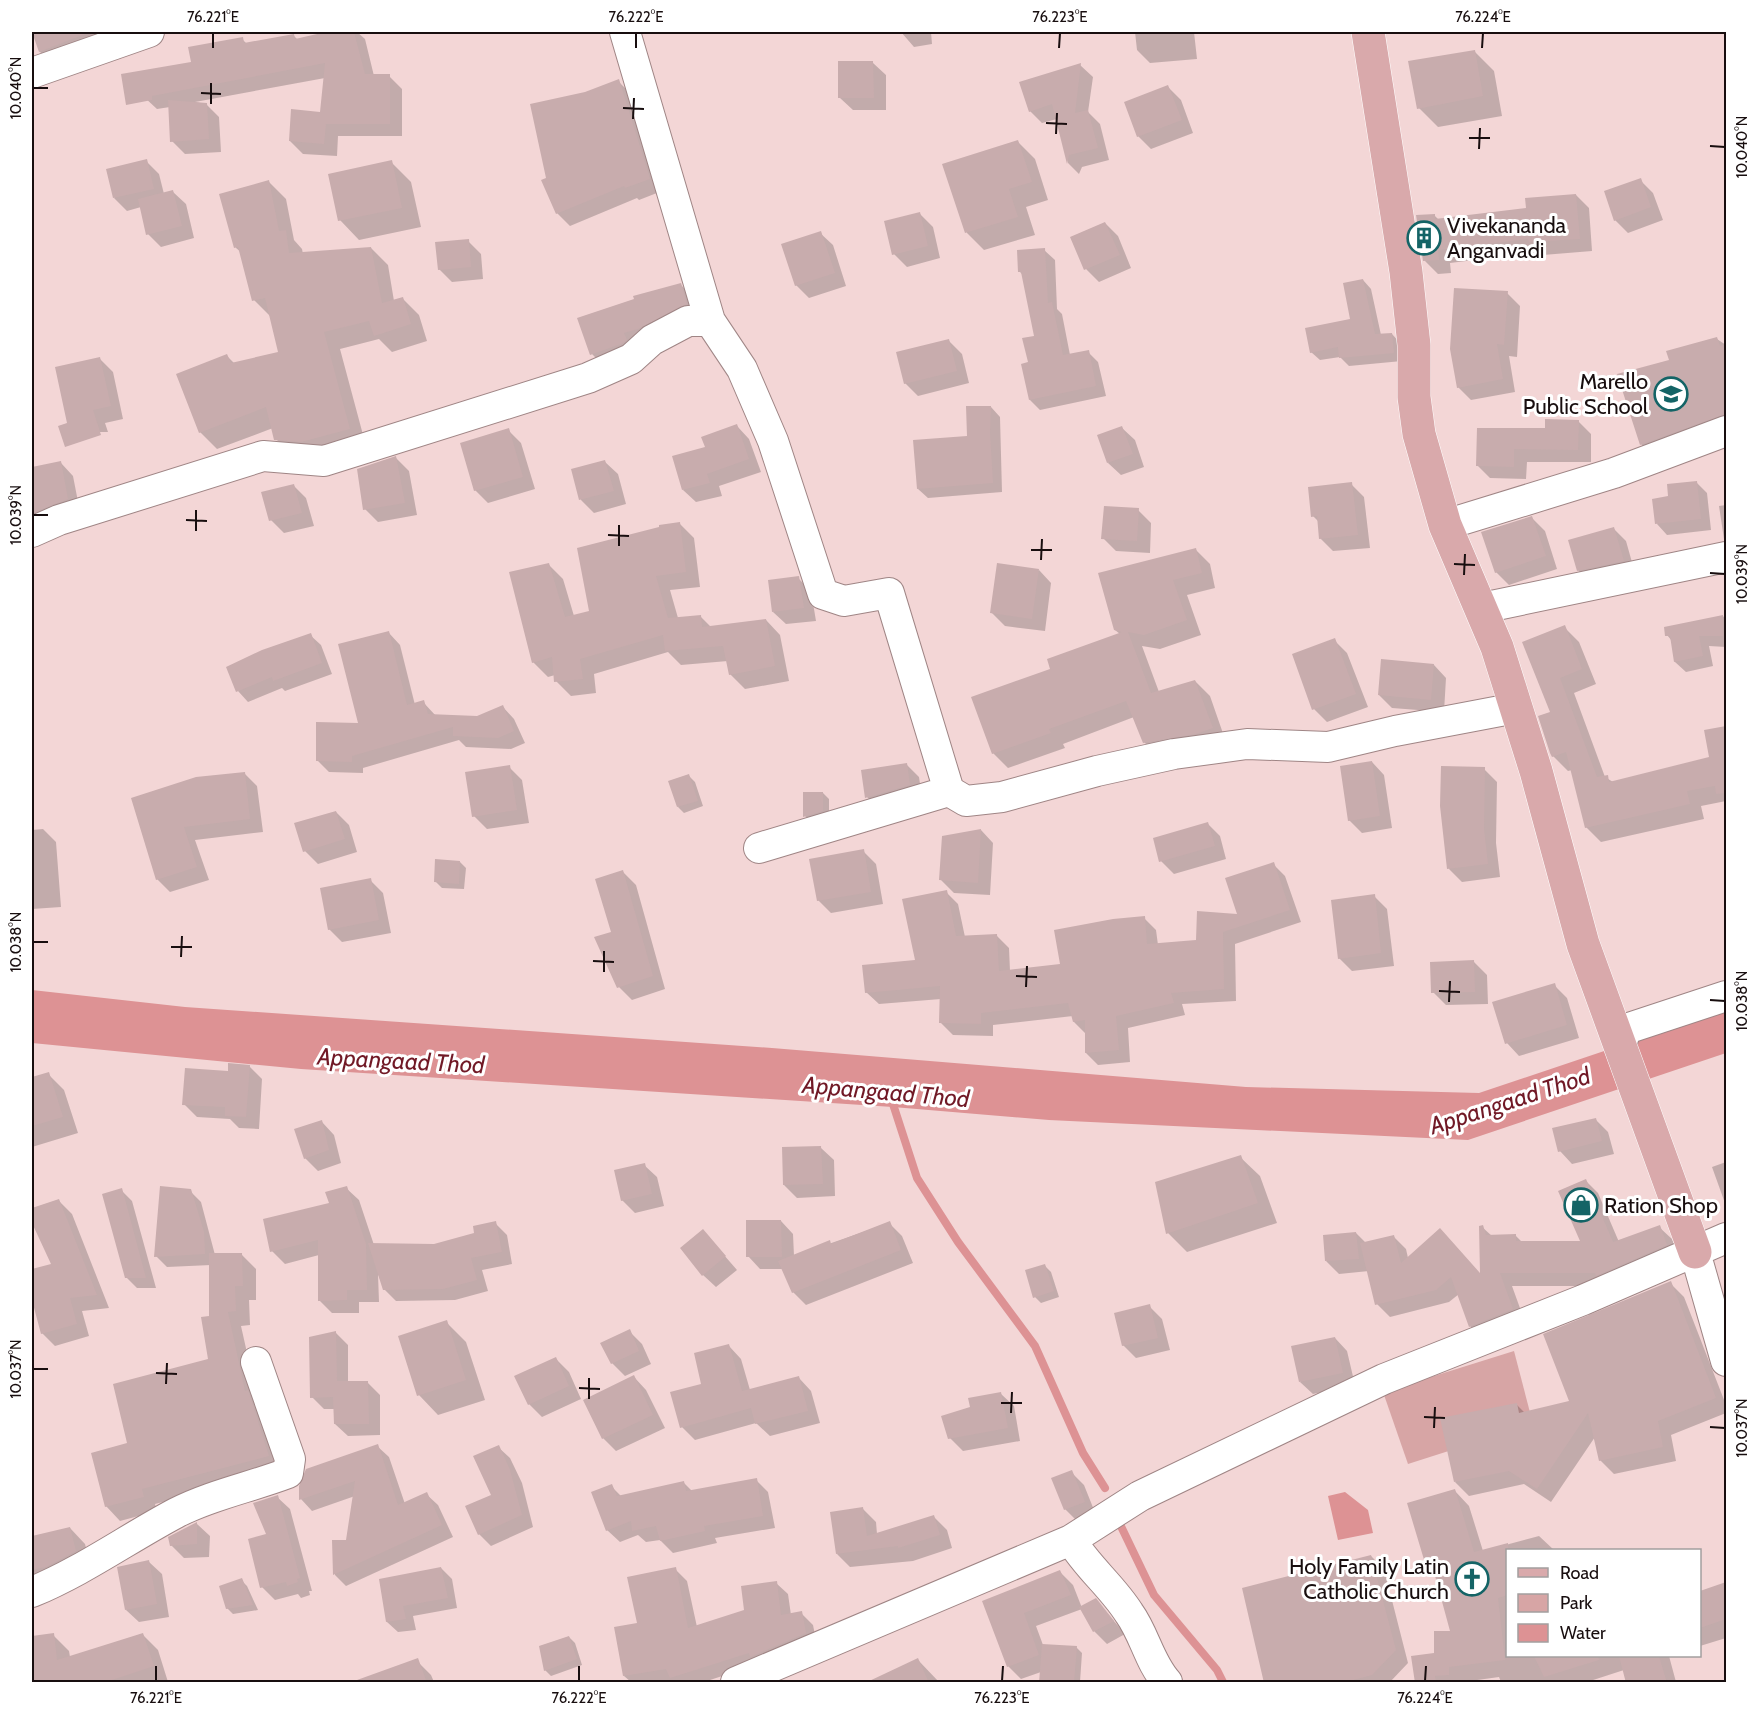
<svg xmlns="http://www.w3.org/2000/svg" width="1758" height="1714" font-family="Cabin,sans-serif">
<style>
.green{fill:#d7a5a5}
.water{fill:#dd9294}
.shadow{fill:#0003}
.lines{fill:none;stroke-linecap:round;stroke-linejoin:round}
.stream{stroke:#dd9294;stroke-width:8}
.building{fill:#c8acad}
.minor-casing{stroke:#9f8585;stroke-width:32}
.major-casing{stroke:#fff;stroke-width:34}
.minor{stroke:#fff;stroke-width:30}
.major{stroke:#d9a9ab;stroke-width:33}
.ticks{fill:none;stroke:#180e0f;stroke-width:2}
.labels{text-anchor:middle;stroke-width:6;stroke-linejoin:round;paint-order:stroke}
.poi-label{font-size:22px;fill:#180e0f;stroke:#fff;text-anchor:start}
.water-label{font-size:24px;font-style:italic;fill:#711926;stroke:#fff}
.neatline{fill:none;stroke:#180e0f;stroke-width:2}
.ticks-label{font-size:15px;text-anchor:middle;fill:#180e0f}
</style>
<rect width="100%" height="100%" fill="#f3d6d6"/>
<path class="green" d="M 1514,1351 L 1533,1424 L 1408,1464 L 1383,1392 Z"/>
<path class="water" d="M 32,990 L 185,1007 L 772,1048 L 1246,1087 L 1479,1093 L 1726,1010 L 1726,1053 L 1468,1140 L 1049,1120 L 893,1107 L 301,1069 L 32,1043 Z
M 1345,1492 L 1368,1510 L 1373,1533 L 1338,1540 L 1328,1496 Z"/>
<path class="shadow" d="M 34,32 L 116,32 L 53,64 L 40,52 Z
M 333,32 L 357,32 L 365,39 L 374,76 L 389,76 L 402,89 L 402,136 L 338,136 L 337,156 L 303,154 L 290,141 L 322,113 L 325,78 L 195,102 L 206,104 L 219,117 L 221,152 L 185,154 L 172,141 L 170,107 L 157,109 L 144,97 L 193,63 L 242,39 L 247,44 L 294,36 L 298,40 Z
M 901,32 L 931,32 L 932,44 L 914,47 Z
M 1135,32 L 1194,32 L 1197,59 L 1150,63 L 1137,50 Z
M 1429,32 L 1474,32 L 1474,34 L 1431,34 Z
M 1474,51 L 1494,71 L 1502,116 L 1438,127 L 1419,108 Z
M 873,63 L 886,75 L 886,110 L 853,110 L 840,98 Z
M 1080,65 L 1093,77 L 1088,112 L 1100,124 L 1109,160 L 1082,167 L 1079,174 L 1068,163 L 1057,119 L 1042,123 L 1030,111 Z
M 618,81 L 631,94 L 662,191 L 639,200 L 637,198 L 570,226 L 557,213 L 586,93 Z
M 1168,87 L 1181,100 L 1193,133 L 1151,149 L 1138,136 Z
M 1017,141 L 1035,159 L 1048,200 L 1026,207 L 1035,235 L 984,250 L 967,233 L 944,165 Z
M 146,161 L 159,174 L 164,194 L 173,192 L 186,204 L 194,238 L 161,247 L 148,234 L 141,207 L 127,211 L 114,198 Z
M 391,162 L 411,182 L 421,227 L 359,240 L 340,220 Z
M 1640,180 L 1653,193 L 1663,220 L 1628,233 L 1615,220 Z
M 269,182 L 286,199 L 294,240 L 302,249 L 303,254 L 371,248 L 388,265 L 394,301 L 402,298 L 419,315 L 427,341 L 392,352 L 379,339 L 340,349 L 366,446 L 293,456 L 276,439 L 273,428 L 217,449 L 200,432 L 227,356 L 234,363 L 280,353 L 272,318 L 254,300 L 242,253 L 236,248 L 221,195 Z
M 1576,195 L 1589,208 L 1592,251 L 1543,255 L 1540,252 L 1450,263 L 1451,273 L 1438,274 L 1425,261 L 1434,215 L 1439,220 L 1527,209 Z
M 920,214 L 933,227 L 940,258 L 907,267 L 894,254 Z
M 1105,223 L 1118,236 L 1131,268 L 1099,282 L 1086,269 Z
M 820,233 L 833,245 L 846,286 L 809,298 L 796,285 Z
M 468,241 L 481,254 L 483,279 L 452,282 L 439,269 Z
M 1044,250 L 1055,260 L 1057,309 L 1062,314 L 1070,355 L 1088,352 L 1098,362 L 1106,396 L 1040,410 L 1030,400 L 1029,364 L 1036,337 L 1023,275 L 1020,272 Z
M 1363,280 L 1371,289 L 1381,335 L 1392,334 L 1400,343 L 1402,361 L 1349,366 L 1340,357 L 1320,360 L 1311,352 L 1352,320 Z
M 680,284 L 693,297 L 699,317 L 605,367 L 592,354 L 579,319 Z
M 1507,293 L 1520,306 L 1517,357 L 1509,356 L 1515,392 L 1471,400 L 1458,387 Z
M 1717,339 L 1726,345 L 1726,439 L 1660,464 L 1641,444 L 1671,361 Z
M 949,341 L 962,354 L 969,383 L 918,396 L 905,383 Z
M 100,359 L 113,372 L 123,419 L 105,423 L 108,432 L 80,432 Z
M 991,407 L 1000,417 L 1002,492 L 928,498 L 918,489 L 968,437 Z
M 1578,421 L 1591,434 L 1591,462 L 1527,462 L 1526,479 L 1490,478 L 1477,465 L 1547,430 Z
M 737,426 L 749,439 L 761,472 L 719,486 L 722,496 L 696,502 L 683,490 L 707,448 Z
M 1122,428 L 1135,440 L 1144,467 L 1121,475 L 1108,463 Z
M 508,430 L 521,443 L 535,489 L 488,503 L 475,490 Z
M 396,458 L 409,471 L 417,515 L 378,522 L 365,509 Z
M 605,462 L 618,474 L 626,504 L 594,513 L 581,500 L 573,470 Z
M 61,463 L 73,476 L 80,512 L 32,530 L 32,468 Z
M 1696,482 L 1707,493 L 1711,530 L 1667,535 L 1657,524 L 1670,497 Z
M 1351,484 L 1364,497 L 1370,548 L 1333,551 L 1320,538 L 1319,522 L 1313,516 Z
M 293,485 L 306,498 L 314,526 L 284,533 L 271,520 Z
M 1726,505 L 1726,542 L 1724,539 L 1719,506 Z
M 1138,510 L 1151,523 L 1150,553 L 1116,551 L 1103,538 Z
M 1532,518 L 1545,531 L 1557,569 L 1509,585 L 1496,572 Z
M 679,523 L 694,538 L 700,587 L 670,590 L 678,618 L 700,616 L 711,627 L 766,620 L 780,635 L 789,681 L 745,689 L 730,674 L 728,661 L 681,665 L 668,652 L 594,674 L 596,693 L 571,696 L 556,681 L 555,675 L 548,677 L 533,662 L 548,564 L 563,579 L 574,616 L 591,612 Z
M 1613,528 L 1626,541 L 1635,573 L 1591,583 L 1578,570 Z
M 1195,549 L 1210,564 L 1215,588 L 1187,595 L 1201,635 L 1160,649 L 1142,646 L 1159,692 L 1195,681 L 1210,696 L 1226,742 L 1159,757 L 1144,742 L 1134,717 L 1063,744 L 1065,748 L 1008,768 L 993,753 L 1052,670 L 1120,634 L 1115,630 Z
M 1039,570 L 1051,583 L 1045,631 L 1005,626 L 992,613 Z
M 798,578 L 811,591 L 816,621 L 786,624 L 773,612 Z
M 1723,616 L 1726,620 L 1726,647 L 1709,646 L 1713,666 L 1686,672 L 1675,662 L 1672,641 L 1667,635 Z
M 1564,627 L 1579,642 L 1596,684 L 1574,693 L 1605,777 L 1613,782 L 1711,758 L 1706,731 L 1726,727 L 1726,801 L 1701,806 L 1704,819 L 1601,842 L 1586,827 L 1572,770 L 1568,771 L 1553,756 L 1552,712 Z
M 389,633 L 400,645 L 415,705 L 423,702 L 436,716 L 477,717 L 503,707 L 514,719 L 525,743 L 511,749 L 466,747 L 459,740 L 363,768 L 363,773 L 329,772 L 317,760 L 360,725 Z
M 310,635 L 321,645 L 332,674 L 285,691 L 282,688 L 248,702 L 238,691 Z
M 1334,640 L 1347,653 L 1368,707 L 1327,722 L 1314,709 Z
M 1434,665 L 1446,678 L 1444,712 L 1392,708 L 1379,695 Z
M 1372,762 L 1384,775 L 1392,828 L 1362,833 L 1349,820 Z
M 906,764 L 919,777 L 922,797 L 880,810 L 867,797 Z
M 509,767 L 522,780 L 529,823 L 487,829 L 474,816 Z
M 1484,769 L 1497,782 L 1496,843 L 1500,877 L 1462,882 L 1449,869 Z
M 244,773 L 257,786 L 263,832 L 195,840 L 209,880 L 170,892 L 157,879 L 132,799 Z
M 689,776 L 695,782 L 703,806 L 684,813 L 678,807 Z
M 823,793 L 829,799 L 829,817 L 811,822 L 805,816 Z
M 336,812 L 349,825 L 357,852 L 318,864 L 305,851 Z
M 1207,823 L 1220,836 L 1226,859 L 1174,874 L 1161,861 Z
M 43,829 L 56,842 L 61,907 L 32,909 L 32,830 Z
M 981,830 L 993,843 L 990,895 L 954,893 L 941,880 Z
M 863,851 L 876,864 L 883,904 L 831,913 L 818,900 Z
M 460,862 L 466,868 L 464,889 L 442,888 L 436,882 Z
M 1273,864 L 1285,876 L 1301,922 L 1235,944 L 1236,1001 L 1182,1004 L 1185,1015 L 1128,1028 L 1130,1062 L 1098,1065 L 1086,1053 L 1086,1034 L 1074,1022 L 1073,1016 L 993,1025 L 993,1036 L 953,1035 L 941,1023 L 941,999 L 879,1004 L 866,992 L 917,961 L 946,892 L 958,904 L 965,937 L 997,936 L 1009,948 L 1010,971 L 1062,966 L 1144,918 L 1156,930 L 1158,945 L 1197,942 L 1239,916 Z
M 623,872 L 636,885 L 665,989 L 632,1000 L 619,987 L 613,933 Z
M 370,880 L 383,893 L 391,933 L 342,942 L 329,929 Z
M 1374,896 L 1387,909 L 1394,966 L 1352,971 L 1339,958 Z
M 1474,962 L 1487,975 L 1488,1004 L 1446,1005 L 1433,992 Z
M 1554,985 L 1567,998 L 1579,1038 L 1519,1056 L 1507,1043 Z
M 249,1066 L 262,1079 L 259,1129 L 239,1128 L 230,1119 L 197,1117 L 184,1104 L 229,1073 Z
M 48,1074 L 64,1090 L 78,1133 L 32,1147 L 32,1079 Z
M 1595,1119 L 1608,1132 L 1614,1154 L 1572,1164 L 1560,1151 Z
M 322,1122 L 334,1135 L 341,1163 L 318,1171 L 305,1158 Z
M 821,1148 L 834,1160 L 835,1196 L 797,1198 L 784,1185 Z
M 1240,1157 L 1260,1176 L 1277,1223 L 1187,1252 L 1168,1233 Z
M 1726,1162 L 1726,1206 L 1712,1167 Z
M 644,1165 L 657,1177 L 664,1206 L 635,1213 L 622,1200 Z
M 1585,1180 L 1598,1193 L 1619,1242 L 1659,1227 L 1672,1239 L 1679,1258 L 1608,1286 L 1512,1286 L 1525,1322 L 1483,1339 L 1470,1326 L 1459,1294 L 1449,1302 L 1390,1317 L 1377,1304 L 1369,1271 L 1339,1274 L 1326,1261 L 1356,1233 L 1366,1243 L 1393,1236 L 1406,1249 L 1408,1258 L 1482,1276 L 1482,1227 L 1492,1236 L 1516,1236 L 1522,1242 L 1582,1242 Z
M 346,1188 L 359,1200 L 374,1245 L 434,1245 L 476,1234 L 495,1223 L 507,1235 L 512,1264 L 482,1270 L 488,1291 L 455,1300 L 396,1301 L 384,1289 L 378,1274 L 379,1302 L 359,1302 L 359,1313 L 332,1313 L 319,1300 L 319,1255 L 285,1264 L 272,1251 L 331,1204 Z
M 121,1190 L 132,1201 L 156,1288 L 137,1288 L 126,1277 Z
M 190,1191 L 201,1202 L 215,1255 L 242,1255 L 256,1269 L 256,1300 L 249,1300 L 250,1325 L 241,1326 L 258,1402 L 283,1471 L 155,1504 L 157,1511 L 120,1521 L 106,1506 L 129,1444 L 209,1360 L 211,1265 L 167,1267 L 156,1256 Z
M 59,1201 L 72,1214 L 109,1308 L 82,1311 L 89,1336 L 55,1346 L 42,1333 L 32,1295 L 32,1271 L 53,1265 L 32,1219 L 32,1209 Z
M 781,1221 L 793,1234 L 794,1256 L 889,1223 L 902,1236 L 913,1263 L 806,1305 L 793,1292 L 783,1269 L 760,1269 L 748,1256 Z
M 703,1231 L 737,1270 L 716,1287 L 703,1275 Z
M 1045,1266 L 1051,1272 L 1059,1297 L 1041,1303 L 1035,1297 Z
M 1670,1283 L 1684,1297 L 1726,1405 L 1726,1413 L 1671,1435 L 1676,1461 L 1614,1474 L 1600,1460 L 1595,1437 L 1551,1502 L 1524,1484 L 1469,1496 L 1455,1482 L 1516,1404 L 1525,1413 L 1571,1402 Z
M 1149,1306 L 1162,1319 L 1170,1350 L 1136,1358 L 1123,1345 Z
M 446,1322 L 466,1342 L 485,1400 L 438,1415 L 419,1395 Z
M 629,1331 L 642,1344 L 651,1364 L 625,1376 L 612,1363 Z
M 336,1333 L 348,1345 L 348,1383 L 367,1382 L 380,1395 L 380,1435 L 348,1436 L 335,1424 L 335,1409 L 324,1409 L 312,1397 Z
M 1335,1338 L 1347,1351 L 1355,1385 L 1313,1394 L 1300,1382 Z
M 729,1346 L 741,1359 L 750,1390 L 799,1378 L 811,1391 L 820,1423 L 770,1436 L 756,1423 L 695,1440 L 682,1427 L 703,1385 Z
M 556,1359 L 569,1372 L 581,1399 L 542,1417 L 529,1404 Z
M 634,1377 L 646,1390 L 665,1428 L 616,1451 L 603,1438 Z
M 1001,1394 L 1014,1406 L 1020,1441 L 963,1451 L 950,1438 L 972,1408 Z
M 377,1446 L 389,1457 L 405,1504 L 426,1494 L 438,1505 L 453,1537 L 346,1586 L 335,1575 L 334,1542 L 348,1542 L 355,1496 L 312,1511 L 301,1499 Z
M 498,1447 L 510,1458 L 522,1483 L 533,1527 L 491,1546 L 479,1534 L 493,1495 Z
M 1071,1472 L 1084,1485 L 1096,1515 L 1078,1522 L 1065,1509 Z
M 756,1480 L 768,1492 L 775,1528 L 715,1538 L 717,1543 L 673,1553 L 660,1540 L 646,1542 L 638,1535 L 620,1542 L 607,1530 L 611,1486 L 622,1497 L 684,1483 L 692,1491 Z
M 1455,1491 L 1469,1506 L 1483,1551 L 1539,1536 L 1554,1550 L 1508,1550 L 1508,1656 L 1671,1656 L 1669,1656 L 1676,1682 L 1628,1682 L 1624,1670 L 1587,1682 L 1501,1682 L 1499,1677 L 1463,1682 L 1416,1682 L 1452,1632 L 1435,1571 L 1426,1562 Z
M 277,1497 L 290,1509 L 312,1591 L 309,1591 L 310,1595 L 301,1598 L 298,1594 L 275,1600 L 262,1587 L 268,1535 Z
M 863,1509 L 876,1522 L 877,1534 L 934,1517 L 947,1530 L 952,1548 L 913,1561 L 850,1567 L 837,1554 Z
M 197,1524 L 210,1536 L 209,1557 L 184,1558 L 171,1545 L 169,1538 Z
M 70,1528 L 85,1544 L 91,1567 L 32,1590 L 32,1538 Z
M 1371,1556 L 1384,1569 L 1408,1663 L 1390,1682 L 1266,1682 Z
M 149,1562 L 162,1574 L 169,1617 L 139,1622 L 126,1610 Z
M 441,1568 L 452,1579 L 457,1608 L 413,1616 L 416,1630 L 398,1632 L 387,1622 L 381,1580 Z
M 675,1569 L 687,1581 L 697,1627 L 746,1611 L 776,1583 L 788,1594 L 791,1615 L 801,1613 L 813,1625 L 817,1645 L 704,1682 L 631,1682 L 624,1676 L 639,1625 Z
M 1060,1572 L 1073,1585 L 1082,1608 L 1096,1600 L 1125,1634 L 1107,1644 L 1094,1631 L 1082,1609 L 1036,1626 L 1043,1645 L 1076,1647 L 1082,1653 L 1080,1682 L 1041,1682 L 1041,1672 L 1021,1679 L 1008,1666 L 984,1602 Z
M 241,1580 L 247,1586 L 258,1610 L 233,1614 L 227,1608 Z
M 1726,1584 L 1726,1638 L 1700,1646 L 1700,1592 Z
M 142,1634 L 158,1650 L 168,1682 L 35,1682 L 32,1637 L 53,1635 L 69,1651 L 70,1657 Z
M 569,1637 L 575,1643 L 582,1665 L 551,1676 L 545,1670 Z
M 918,1660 L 939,1682 L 885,1682 Z
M 418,1662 L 431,1675 L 434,1682 L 393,1682 Z"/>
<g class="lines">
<path class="stream" d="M 891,1098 L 917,1178 L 958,1242 L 1035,1346 L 1083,1453 L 1105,1488
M 1117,1518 L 1154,1595 L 1217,1670 L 1223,1682"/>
</g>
<path class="building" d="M 32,32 L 90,32 L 39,52 Z
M 326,32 L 354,32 L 365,74 L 390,74 L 390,124 L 326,124 L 324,144 L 289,141 L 291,109 L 320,112 L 325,63 L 152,96 L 152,100 L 126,105 L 121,74 L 191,62 L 188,47 L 243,37 L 244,43 L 294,34 L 295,39 Z
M 1475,50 L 1483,96 L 1417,109 L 1408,61 Z
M 838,61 L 873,61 L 874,98 L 838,98 Z
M 1081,63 L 1075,113 L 1088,110 L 1098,148 L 1069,155 L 1067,164 L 1052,104 L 1029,112 L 1019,82 Z
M 619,79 L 650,179 L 625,188 L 624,186 L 556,214 L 541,180 L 546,178 L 530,104 L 585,92 Z
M 1168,85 L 1182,120 L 1137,137 L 1124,102 Z
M 168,100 L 207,103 L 209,139 L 170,142 Z
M 1018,140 L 1032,182 L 1009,189 L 1018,217 L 965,233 L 942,164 Z
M 147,159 L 154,189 L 113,198 L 106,169 Z
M 392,160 L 402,208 L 338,221 L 328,174 Z
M 1641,178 L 1651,207 L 1614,221 L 1604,191 Z
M 269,180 L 279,231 L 286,230 L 289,253 L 371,247 L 382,303 L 403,297 L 411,324 L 374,336 L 369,321 L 324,332 L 350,429 L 301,442 L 274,440 L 266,407 L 199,433 L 176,374 L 227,354 L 231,363 L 278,352 L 265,298 L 252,301 L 238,247 L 234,248 L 219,194 Z
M 173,190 L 182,226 L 146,235 L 138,199 Z
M 1576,194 L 1580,239 L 1529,242 L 1528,239 L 1438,250 L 1439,260 L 1423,261 L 1416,215 L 1435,214 L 1435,219 L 1526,208 L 1525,198 Z
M 920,212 L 928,246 L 892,255 L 884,221 Z
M 1105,222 L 1120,255 L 1084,270 L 1070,237 Z
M 821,231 L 835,273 L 795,286 L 781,244 Z
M 469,239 L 471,267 L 438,270 L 435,242 Z
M 1045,248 L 1048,303 L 1052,302 L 1063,355 L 1089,350 L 1096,386 L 1029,400 L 1021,364 L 1028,362 L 1022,338 L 1034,336 L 1021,272 L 1018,272 L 1017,250 Z
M 1363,279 L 1375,334 L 1392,333 L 1394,353 L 1339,358 L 1338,347 L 1310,353 L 1305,328 L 1350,319 L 1343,283 Z
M 681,283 L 687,304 L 638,329 L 624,333 L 627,340 L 621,344 L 590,355 L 577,318 L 634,299 L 633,296 Z
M 1454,288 L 1508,291 L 1504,345 L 1497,344 L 1503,379 L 1457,388 L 1450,349 Z
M 1717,337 L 1720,346 L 1726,344 L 1726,414 L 1640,445 L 1617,374 L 1669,360 L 1666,351 Z
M 949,339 L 957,371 L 904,384 L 896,352 Z
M 100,357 L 111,406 L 93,410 L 101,435 L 65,447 L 58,426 L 67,423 L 55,367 Z
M 966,406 L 991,406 L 990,433 L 993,483 L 917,489 L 913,440 L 967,436 Z
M 1545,419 L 1579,420 L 1578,450 L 1514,449 L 1514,467 L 1476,466 L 1477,428 L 1545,428 Z
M 737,424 L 749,459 L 707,474 L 710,483 L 682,490 L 672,456 L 705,447 L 701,437 Z
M 1122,426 L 1133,454 L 1107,463 L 1097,435 Z
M 509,428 L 523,477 L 474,491 L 460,443 Z
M 396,456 L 405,503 L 363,510 L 357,469 Z
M 605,460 L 614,491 L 579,500 L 571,469 Z
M 61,461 L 68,499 L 32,513 L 32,467 Z
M 1697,481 L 1701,519 L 1655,524 L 1652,499 L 1668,496 L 1667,484 Z
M 1352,482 L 1358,535 L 1319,539 L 1317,516 L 1311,517 L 1308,487 Z
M 294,484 L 302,513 L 269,521 L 261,492 Z
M 1104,506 L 1139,508 L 1137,541 L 1101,539 Z
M 1532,516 L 1546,556 L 1495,573 L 1481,532 Z
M 680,522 L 686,572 L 656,576 L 668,618 L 701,615 L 702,627 L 766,619 L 775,666 L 729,675 L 723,646 L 665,651 L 663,635 L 580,659 L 583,679 L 554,682 L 552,657 L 532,663 L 509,572 L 549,563 L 565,617 L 589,611 L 577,548 L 659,527 L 659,525 Z
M 1614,527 L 1624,561 L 1577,571 L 1568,540 Z
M 1196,548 L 1202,573 L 1173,580 L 1187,620 L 1144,635 L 1128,632 L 1151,693 L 1195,680 L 1213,728 L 1196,734 L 1143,743 L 1126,701 L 1049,729 L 1051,733 L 992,754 L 971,697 L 1050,669 L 1047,659 L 1122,632 L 1114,630 L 1098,573 Z
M 997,563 L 1039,569 L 1032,619 L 990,613 Z
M 799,576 L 804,608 L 772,612 L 768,580 Z
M 1723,615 L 1723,636 L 1699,636 L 1703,656 L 1674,662 L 1670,636 L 1665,636 L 1664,627 Z
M 1565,625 L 1582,669 L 1560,678 L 1597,777 L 1608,775 L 1609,782 L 1709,757 L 1704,730 L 1726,726 L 1726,793 L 1716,794 L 1715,786 L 1687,791 L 1690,804 L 1585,828 L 1566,752 L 1552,757 L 1550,753 L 1538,716 L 1550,712 L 1522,642 Z
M 389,631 L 407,705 L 424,700 L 428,714 L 477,716 L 503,705 L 514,731 L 498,738 L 453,736 L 453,727 L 352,756 L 352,762 L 316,761 L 316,722 L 358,723 L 338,644 Z
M 311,633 L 322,663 L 273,681 L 272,677 L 236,692 L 226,667 L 262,650 Z
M 1335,638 L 1356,694 L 1312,710 L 1292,654 Z
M 1381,659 L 1434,664 L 1431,700 L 1378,695 Z
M 1372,761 L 1380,816 L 1348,821 L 1340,766 Z
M 907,763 L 910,785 L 865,798 L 861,770 Z
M 510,765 L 517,810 L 472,817 L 465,772 Z
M 1441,766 L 1485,767 L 1484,829 L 1488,864 L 1447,869 L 1440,806 Z
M 245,772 L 250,819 L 184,827 L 197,867 L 156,880 L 131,798 L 196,777 Z
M 689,774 L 698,801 L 677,807 L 668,781 Z
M 803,792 L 823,792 L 823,811 L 803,817 Z
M 336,811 L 345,839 L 303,852 L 294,823 Z
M 1208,822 L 1215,846 L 1159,862 L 1153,838 Z
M 981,829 L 978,883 L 939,880 L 942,836 Z
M 864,849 L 871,892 L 817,901 L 809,859 Z
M 435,859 L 460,861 L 459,884 L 434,882 Z
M 1274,862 L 1290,910 L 1223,932 L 1224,989 L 1171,993 L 1174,1003 L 1116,1016 L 1119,1050 L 1085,1053 L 1085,1020 L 1073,1022 L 1068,1003 L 981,1013 L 981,1024 L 939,1023 L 940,986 L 865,993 L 862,965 L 915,960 L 902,899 L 947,890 L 956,936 L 997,934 L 999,971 L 1060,964 L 1054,930 L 1113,919 L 1145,916 L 1147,944 L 1196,940 L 1197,911 L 1237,914 L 1225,878 Z
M 623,870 L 653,976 L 617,988 L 594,937 L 611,932 L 595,879 Z
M 371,878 L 379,920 L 328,930 L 320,888 Z
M 1375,894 L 1381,953 L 1338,959 L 1331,900 Z
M 1474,960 L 1475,992 L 1431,993 L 1430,962 Z
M 1555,983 L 1567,1025 L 1505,1044 L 1492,1002 Z
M 228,1063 L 250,1065 L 246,1117 L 225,1116 L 225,1107 L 182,1105 L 185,1068 L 228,1071 Z
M 49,1072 L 63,1117 L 32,1126 L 32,1077 Z
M 1596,1118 L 1602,1141 L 1558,1152 L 1552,1128 Z
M 322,1120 L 329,1150 L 304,1159 L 294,1129 Z
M 821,1146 L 823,1184 L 783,1185 L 782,1147 Z
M 1241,1155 L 1258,1203 L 1166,1234 L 1155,1182 Z
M 645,1163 L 652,1194 L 621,1201 L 614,1170 Z
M 1586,1179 L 1613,1242 L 1660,1225 L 1667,1245 L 1596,1276 L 1595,1273 L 1500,1273 L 1513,1309 L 1469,1327 L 1451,1277 L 1436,1290 L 1375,1305 L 1360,1243 L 1394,1235 L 1401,1263 L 1440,1228 L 1480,1273 L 1479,1226 L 1483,1225 L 1486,1235 L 1516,1234 L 1516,1241 L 1580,1241 L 1558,1191 Z
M 160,1186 L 191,1189 L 204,1232 L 205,1254 L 154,1257 Z
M 347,1186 L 366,1244 L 367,1290 L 347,1290 L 347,1300 L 318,1301 L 318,1240 L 270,1252 L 263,1219 L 329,1203 L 325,1192 Z
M 122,1188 L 146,1278 L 125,1278 L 102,1194 Z
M 59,1199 L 97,1295 L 70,1298 L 77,1324 L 41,1334 L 32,1300 L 32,1269 L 51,1264 L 32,1223 L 32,1208 Z
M 746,1220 L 781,1220 L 782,1257 L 746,1257 Z
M 496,1221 L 502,1252 L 471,1258 L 477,1280 L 443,1289 L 383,1290 L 368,1243 L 434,1244 L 474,1233 L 473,1226 Z
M 890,1221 L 901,1250 L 792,1293 L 778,1261 L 830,1240 L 831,1244 Z
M 703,1229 L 726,1256 L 702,1276 L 680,1248 Z
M 1356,1232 L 1359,1259 L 1325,1261 L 1323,1235 Z
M 209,1253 L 242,1253 L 243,1286 L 235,1286 L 236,1311 L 228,1312 L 245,1391 L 248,1390 L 269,1456 L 142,1489 L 144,1497 L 105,1507 L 91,1453 L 127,1443 L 113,1384 L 208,1359 L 201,1317 L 209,1316 Z
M 1045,1264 L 1054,1291 L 1033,1298 L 1025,1270 Z
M 1671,1281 L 1716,1398 L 1658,1421 L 1663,1447 L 1599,1461 L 1588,1413 L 1537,1489 L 1509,1471 L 1454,1482 L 1440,1418 L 1517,1403 L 1519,1413 L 1569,1401 L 1543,1334 Z
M 1150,1304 L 1158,1338 L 1122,1346 L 1114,1313 Z
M 447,1320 L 466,1380 L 417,1396 L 398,1336 Z
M 630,1329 L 639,1351 L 611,1364 L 600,1343 Z
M 336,1331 L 337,1381 L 368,1381 L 369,1424 L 334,1424 L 333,1397 L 310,1398 L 309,1337 Z
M 1335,1337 L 1343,1373 L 1299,1382 L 1291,1346 Z
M 729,1344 L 742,1391 L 799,1376 L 808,1411 L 755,1424 L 751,1408 L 680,1428 L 670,1392 L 701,1384 L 694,1353 Z
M 556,1357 L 569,1386 L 528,1405 L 514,1376 Z
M 634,1375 L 653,1415 L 602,1439 L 583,1400 Z
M 1001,1392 L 1008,1428 L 948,1439 L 941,1416 L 970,1407 L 968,1398 Z
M 378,1444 L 398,1505 L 427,1492 L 442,1525 L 333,1575 L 332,1540 L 346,1540 L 355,1481 L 299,1500 L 299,1486 L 306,1469 Z
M 499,1445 L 510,1470 L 522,1515 L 478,1535 L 465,1506 L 491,1495 L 473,1456 Z
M 1072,1470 L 1085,1502 L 1064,1510 L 1051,1478 Z
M 757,1478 L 763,1516 L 704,1526 L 705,1531 L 660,1541 L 656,1526 L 632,1531 L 631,1521 L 606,1531 L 591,1492 L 612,1484 L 617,1496 L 684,1481 L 686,1491 Z
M 1455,1489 L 1474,1552 L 1508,1543 L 1508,1595 L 1498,1598 L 1505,1660 L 1449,1667 L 1449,1675 L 1435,1676 L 1436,1683 L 1415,1683 L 1411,1656 L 1434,1653 L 1434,1631 L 1450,1631 L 1431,1561 L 1425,1563 L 1407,1503 Z
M 278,1495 L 300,1578 L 297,1579 L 298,1582 L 287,1586 L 286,1582 L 260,1588 L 248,1539 L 266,1534 L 253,1503 Z
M 863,1507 L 867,1536 L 934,1515 L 940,1535 L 898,1548 L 898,1546 L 836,1554 L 830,1512 Z
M 197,1522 L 197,1544 L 170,1546 L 168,1537 Z
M 70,1527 L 76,1551 L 46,1567 L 32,1570 L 32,1536 Z
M 1371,1555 L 1396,1650 L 1372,1675 L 1342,1683 L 1264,1683 L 1242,1588 Z
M 149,1560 L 157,1604 L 125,1610 L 117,1567 Z
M 441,1567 L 448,1598 L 403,1606 L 406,1619 L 386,1622 L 379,1579 Z
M 676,1567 L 688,1628 L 744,1610 L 741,1586 L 777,1581 L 781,1615 L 802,1611 L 806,1633 L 750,1657 L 749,1653 L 670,1678 L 666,1669 L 623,1676 L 614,1627 L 637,1623 L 627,1577 Z
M 1060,1570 L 1071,1595 L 1024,1613 L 1039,1655 L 1007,1667 L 982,1601 Z
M 242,1578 L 253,1605 L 226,1609 L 219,1586 Z
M 1726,1582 L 1726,1619 L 1700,1628 L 1700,1591 Z
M 1096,1598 L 1114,1621 L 1093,1632 L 1079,1607 Z
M 54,1633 L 57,1660 L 143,1633 L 154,1666 L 103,1683 L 33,1683 L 32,1636 Z
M 569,1636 L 577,1659 L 544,1671 L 539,1646 Z
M 1042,1644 L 1077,1646 L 1074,1683 L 1039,1683 Z
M 1534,1656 L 1598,1656 L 1599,1660 L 1544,1677 Z
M 1619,1656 L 1659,1656 L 1667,1683 L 1626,1683 Z
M 418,1658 L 427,1683 L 358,1683 L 357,1680 Z
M 918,1658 L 929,1683 L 865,1683 Z"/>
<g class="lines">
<g class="minor-casing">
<path id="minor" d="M 625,32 L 710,321
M 32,73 L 149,32
M 1445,525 L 1614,473 L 1726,431
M 32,532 L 59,520 L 263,456 L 324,461 L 588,378 L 631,359 L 652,340 L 688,321 L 710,321 L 742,369 L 773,441 L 823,594 L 844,601 L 889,593 L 949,791 L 966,801 L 1002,797 L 1097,771 L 1174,754 L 1247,744 L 1328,747 L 1395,731 L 1516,708
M 1482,608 L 1726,557
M 759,848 L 949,791
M 1621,1045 L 1626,1029 L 1726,996
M 1695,1252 L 1726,1361
M 1071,1540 C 1087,1567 1112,1586 1129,1613 C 1145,1635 1149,1662 1167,1682
M 32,1592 C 83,1571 127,1539 176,1513 C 211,1495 251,1487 288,1473 L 290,1459 L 256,1362
M 736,1682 L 1071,1540 L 1140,1496 L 1384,1379 L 1583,1300 L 1726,1238"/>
</g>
<g class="major-casing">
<path id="major" d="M 1368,32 L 1406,272 L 1414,345 L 1414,397 L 1419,434 L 1445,525 L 1497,647 L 1536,771 L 1583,944 L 1695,1252"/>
</g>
<use href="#minor" class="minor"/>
<use href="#major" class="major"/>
</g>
<path class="ticks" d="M 213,48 L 213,33M 636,48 L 636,33M 1059,48 L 1060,33M 1482,48 L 1483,33M 33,88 L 48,88M 201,93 L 221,94M 211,104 L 211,83M 623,108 L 644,109M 633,119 L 634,98M 1046,123 L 1067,124M 1056,134 L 1057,113M 1469,138 L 1490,138M 1710,146 L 1725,147M 1479,149 L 1480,128M 33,515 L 48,515M 186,520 L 207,521M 196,531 L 196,510M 608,535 L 629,536M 619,546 L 619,525M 1031,550 L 1052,550M 1041,560 L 1042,539M 1454,564 L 1475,565M 1710,573 L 1725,574M 1464,575 L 1465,554M 33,942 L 48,942M 171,947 L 192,947M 181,957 L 182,936M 593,961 L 614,962M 604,972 L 604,951M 1016,976 L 1037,977M 1026,987 L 1027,966M 1439,991 L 1460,992M 1710,1000 L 1725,1001M 1449,1002 L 1450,981M 33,1369 L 48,1369M 156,1373 L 177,1374M 166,1384 L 167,1363M 579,1388 L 600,1389M 589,1399 L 589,1378M 1001,1403 L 1022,1403M 1011,1413 L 1012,1392M 1424,1417 L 1445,1418M 1710,1427 L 1725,1428M 1434,1428 L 1435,1407M 156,1681 L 156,1666M 579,1681 L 579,1666M 1002,1681 L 1003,1666M 1425,1681 L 1426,1666"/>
<defs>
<g id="building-ring" transform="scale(1.725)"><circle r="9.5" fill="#fff" stroke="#146466" stroke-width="1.5"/><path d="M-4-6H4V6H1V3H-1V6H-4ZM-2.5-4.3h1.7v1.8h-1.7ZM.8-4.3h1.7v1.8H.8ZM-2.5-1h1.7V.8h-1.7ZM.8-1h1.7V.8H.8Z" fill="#146466"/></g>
<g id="school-ring" transform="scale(1.725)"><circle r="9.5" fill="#fff" stroke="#146466" stroke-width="1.5"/><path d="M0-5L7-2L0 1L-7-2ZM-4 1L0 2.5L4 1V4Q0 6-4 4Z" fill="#146466"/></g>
<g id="shop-ring" transform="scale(1.725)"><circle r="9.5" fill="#fff" stroke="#146466" stroke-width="1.5"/><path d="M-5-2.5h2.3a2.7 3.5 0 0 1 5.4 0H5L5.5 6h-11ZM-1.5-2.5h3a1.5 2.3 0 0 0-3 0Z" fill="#146466"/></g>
<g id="church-ring" transform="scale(1.725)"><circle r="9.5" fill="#fff" stroke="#146466" stroke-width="1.5"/><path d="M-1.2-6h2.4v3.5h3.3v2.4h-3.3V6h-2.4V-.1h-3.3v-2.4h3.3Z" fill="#146466"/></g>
</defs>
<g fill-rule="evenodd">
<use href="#building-ring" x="1424" y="238"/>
<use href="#school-ring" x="1671" y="394"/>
<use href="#shop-ring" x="1581" y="1205"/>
<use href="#church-ring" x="1472" y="1579"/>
</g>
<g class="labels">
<g class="poi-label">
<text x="1447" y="233">Vivekananda<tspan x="1447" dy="25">Anganvadi</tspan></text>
<text x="1648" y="389" text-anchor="end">Marello<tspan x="1648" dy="25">Public School</tspan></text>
<text x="1604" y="1213">Ration Shop</text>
<text x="1449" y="1574" text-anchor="end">Holy Family Latin<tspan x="1449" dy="25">Catholic Church</tspan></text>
</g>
<g class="water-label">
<text transform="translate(401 1061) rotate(3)" y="8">Appangaad Thod</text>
<text transform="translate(886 1092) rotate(5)" y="8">Appangaad Thod</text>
<text transform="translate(1510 1101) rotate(-18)" y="8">Appangaad Thod</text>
</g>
</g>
<rect width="1758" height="1714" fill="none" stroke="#ffffff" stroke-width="66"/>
<rect x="1506" y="1549" width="195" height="108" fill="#ffffff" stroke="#a39f9f" stroke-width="1.5"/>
<rect x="1518" y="1568" width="30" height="9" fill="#d9a9ab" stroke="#a39f9f" stroke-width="1.5"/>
<text x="1560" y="1579" font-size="18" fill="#180e0f">Road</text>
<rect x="1518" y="1594" width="30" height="18" fill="#d7a5a5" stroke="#a39f9f" stroke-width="1.5"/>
<text x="1560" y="1609" font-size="18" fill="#180e0f">Park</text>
<rect x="1518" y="1624" width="30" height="18" fill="#dd9294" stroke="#a39f9f" stroke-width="1.5"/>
<text x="1560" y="1639" font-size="18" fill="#180e0f">Water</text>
<rect x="33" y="33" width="1692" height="1648" class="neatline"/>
<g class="ticks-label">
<text x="213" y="22">76.221°E</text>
<text x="636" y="22">76.222°E</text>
<text x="1060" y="22">76.223°E</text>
<text x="1483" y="22">76.224°E</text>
<text transform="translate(16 88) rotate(-90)" y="5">10.040°N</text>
<text transform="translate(1742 147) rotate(-90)" y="5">10.040°N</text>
<text transform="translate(16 515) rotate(-90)" y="5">10.039°N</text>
<text transform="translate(1742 574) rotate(-90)" y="5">10.039°N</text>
<text transform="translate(16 942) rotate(-90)" y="5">10.038°N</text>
<text transform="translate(1742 1001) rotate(-90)" y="5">10.038°N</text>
<text transform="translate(16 1369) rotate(-90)" y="5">10.037°N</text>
<text transform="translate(1742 1428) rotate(-90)" y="5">10.037°N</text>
<text x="156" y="1703">76.221°E</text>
<text x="579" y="1703">76.222°E</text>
<text x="1002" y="1703">76.223°E</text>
<text x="1425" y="1703">76.224°E</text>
</g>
</svg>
